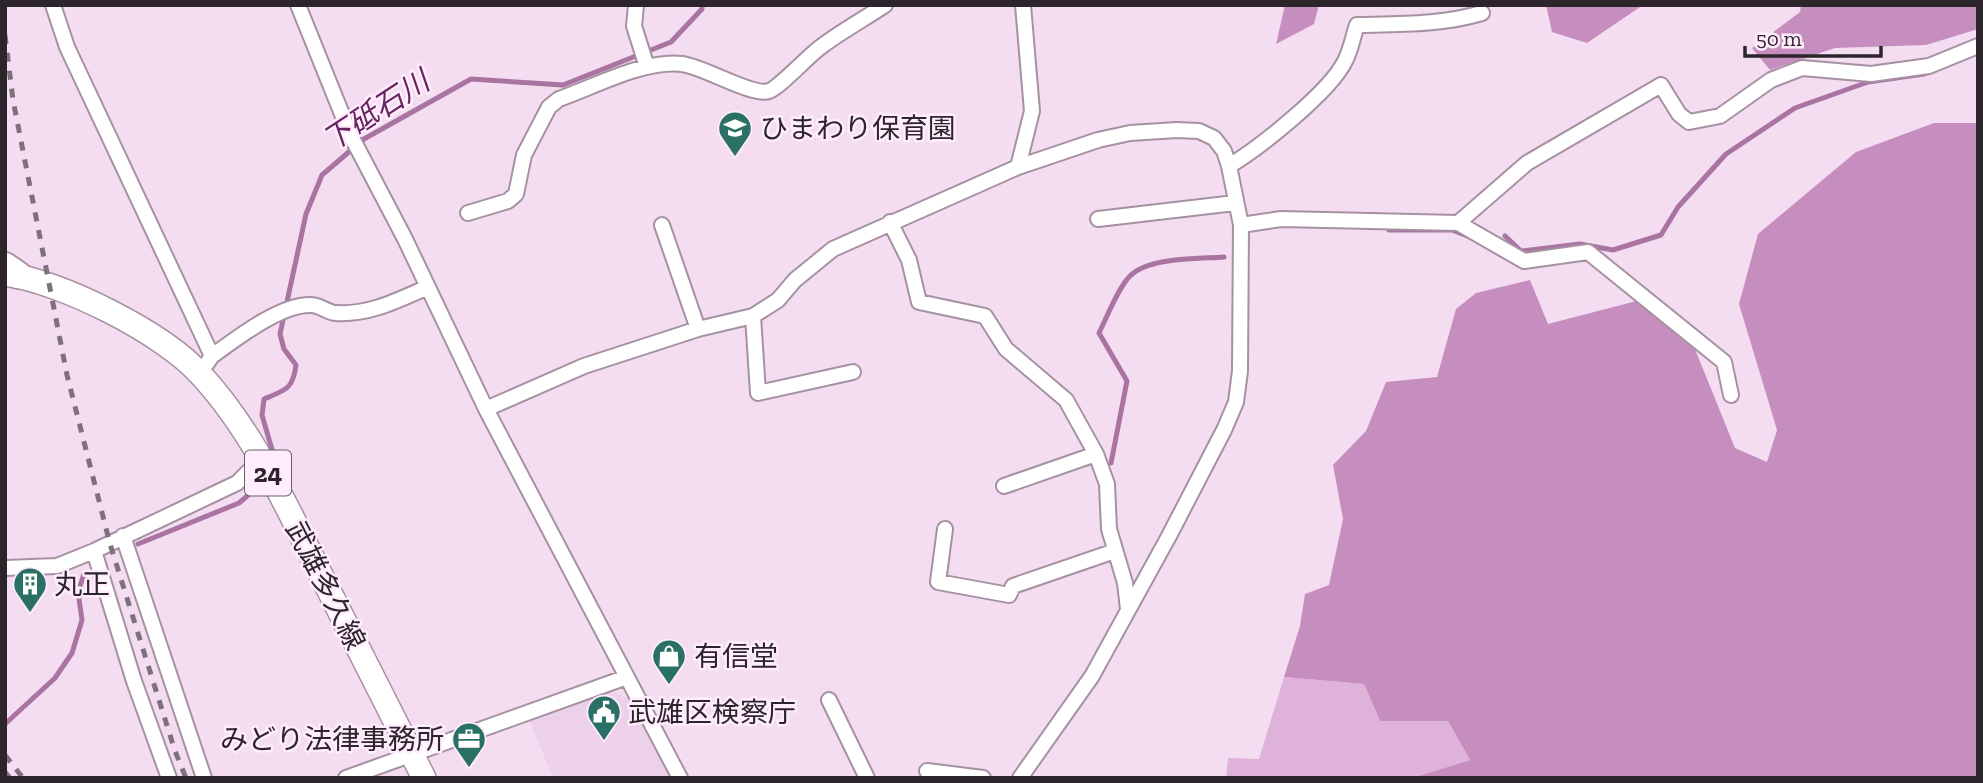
<svg xmlns="http://www.w3.org/2000/svg" width="1983" height="783" font-family="'Zilla Slab','Noto Sans JP',serif">
<style>
.built{fill:#edd0e9}
.green{fill:#dfb2d9}
.forest{fill:#c68ebf}
.lines{fill:none;stroke-linecap:round;stroke-linejoin:round}
.stream{stroke:#a973a2;stroke-width:5}
.street-casing{stroke:#a691a3;stroke-width:18}
.primary-casing{stroke:#a691a3;stroke-width:26}
.highway-casing{stroke:#a691a3;stroke-width:30}
.street{stroke:#fff;stroke-width:14}
.primary{stroke:#fff;stroke-width:23}
.highway{stroke:#fff;stroke-width:26}
.rail{stroke:#7e707c;stroke-width:5;stroke-dasharray:9 9;stroke-linecap:butt}
.labels{text-anchor:middle;stroke-width:5;stroke-linejoin:round;paint-order:stroke}
.shield{fill:#ffecfc;stroke:#6c616a;stroke-width:2}
.shield-label{font-size:26px;font-weight:bold;fill:#2d252c}
.poi-label{font-size:28px;fill:#2d252c;stroke:#ffecfc;text-anchor:start}
.street-label{font-size:28px;fill:#2d252c;stroke:#ffecfc}
.water-label{font-size:30px;font-style:italic;fill:#662460;stroke:#ffecfc}
</style>
<rect width="100%" height="100%" fill="#f4ddf0"/>
<path class="built" d="M 603,693 L 616,693 L 631,699 L 674,778 L 553,778 L 529,719 Z"/>
<path class="green" d="M 1284,677 L 1364,684 L 1380,721 L 1448,721 L 1470,760 L 1412,778 L 1226,778 L 1228,758 L 1259,759 Z"/>
<path class="forest" d="M 1285,5 L 1319,5 L 1314,24 L 1276,44 Z
M 1546,5 L 1643,5 L 1587,43 L 1552,32 Z
M 1801,5 L 1978,5 L 1978,29 L 1926,45 L 1835,48 L 1770,70 L 1752,48 L 1800,12 Z
M 1934,123 L 1978,123 L 1978,778 L 1412,778 L 1470,760 L 1448,721 L 1380,721 L 1364,684 L 1284,677 L 1300,626 L 1305,594 L 1329,585 L 1343,519 L 1333,465 L 1366,431 L 1386,382 L 1437,377 L 1456,309 L 1476,293 L 1530,280 L 1548,324 L 1648,298 L 1688,332 L 1735,448 L 1767,462 L 1777,430 L 1739,304 L 1758,234 L 1856,152 Z"/>
<g class="lines">
<path class="stream" d="M 1389,230 L 1452,230 L 1470,237
M 1505,236 L 1521,251 L 1580,244 L 1613,250 L 1661,235 L 1678,207 L 1726,154 L 1795,108 L 1868,82 L 1924,74 L 1932,71
M 275,460 L 262,415 L 264,399 C 286,390 293,389 296,365 L 284,349 L 280,334 L 306,214 L 322,175 L 364,139 L 471,79 L 563,85 L 671,42 L 702,9 L 702,5
M 1111,463 L 1127,381 L 1099,333 C 1107,317 1118,288 1130,276 C 1149,257 1199,259 1224,257
M 138,544 L 239,503 L 259,486
M 5,724 L 55,678 L 72,653 L 82,620 L 78,592 L 84,574"/>
<g class="street-casing">
<path id="street" d="M 53,5 L 67,47 L 212,356 L 200,373
M 298,5 L 350,134 L 405,239 L 486,409 L 680,778
M 636,5 L 634,26 L 647,67
M 1229,166 C 1259,148 1330,92 1345,61 C 1351,50 1353,36 1357,25 C 1400,24 1441,25 1482,13
M 1018,167 L 1032,111 L 1023,5
M 468,213 L 508,201 L 516,194 L 524,155 L 549,107 L 559,99 C 596,86 643,60 682,64 C 705,67 753,97 769,91 C 779,88 810,54 822,46 C 842,31 864,19 885,5
M 1098,219 L 1235,203
M 890,222 L 909,260 L 919,302 L 985,316 L 1006,349 L 1066,400 L 1096,454 L 1107,484 L 1109,529 L 1125,583 L 1128,609
M 1458,223 L 1524,261 L 1588,252 L 1724,362 L 1731,395
M 662,225 L 698,329
M 1241,225 L 1281,219 L 1458,223 L 1527,163 L 1661,85 L 1679,114 L 1689,122 L 1720,116 L 1771,80 L 1802,68 L 1871,74 L 1929,66 L 1978,46
M 753,316 L 758,393 L 853,372
M 212,356 C 236,339 280,304 311,305 C 320,305 328,313 336,313 C 370,315 398,300 428,287
M 486,409 L 584,366 L 698,329 L 753,316 L 778,300 L 795,280 L 833,249 L 1018,167 L 1098,140 L 1130,133 L 1177,130 L 1199,131 L 1214,138 L 1224,151 L 1229,166 L 1241,225 L 1240,371 L 1236,402 L 1224,430 L 1169,536 L 1092,676 L 1020,778
M 1004,486 L 1096,454
M 945,529 L 938,582 L 1009,595 L 1013,586 L 1115,551
M 123,536 L 204,778
M 94,551 L 237,483 L 260,460
M 5,568 L 57,566 L 94,551 L 134,681 L 169,778
M 829,700 L 867,778
M 927,771 L 983,778
M 346,778 L 627,677"/>
</g>
<g class="primary-casing">
<path id="primary" d="M 5,274 C 60,281 164,333 201,375 C 251,429 283,499 316,565 C 352,636 388,707 424,778"/>
</g>
<g class="highway-casing">
<path id="highway" d="M 5,266 L 18,275"/>
</g>
<use href="#street" class="street"/>
<use href="#primary" class="primary"/>
<use href="#highway" class="highway"/>
<path class="rail" d="M 5,35 L 13,100 L 67,375 L 110,544 L 175,751 L 186,778
M 5,755 L 23,778
M 5,772 L 10,778"/>
</g>
<defs>
<g id="school-pin" transform="scale(1.75)"><path d="M0 17L-7.5 6A9.5 9.5 0 1 1 7.5 6Z" fill="#2a7065" stroke="#ffecfc"/><path d="M0-5L7-2L0 1L-7-2ZM-4 1L0 2.5L4 1V4Q0 6-4 4Z" fill="#fff"/></g>
<g id="building-pin" transform="scale(1.75)"><path d="M0 17L-7.5 6A9.5 9.5 0 1 1 7.5 6Z" fill="#2a7065" stroke="#ffecfc"/><path d="M-4-6H4V6H1V3H-1V6H-4ZM-2.5-4.3h1.7v1.8h-1.7ZM.8-4.3h1.7v1.8H.8ZM-2.5-1h1.7V.8h-1.7ZM.8-1h1.7V.8H.8Z" fill="#fff"/></g>
<g id="shop-pin" transform="scale(1.75)"><path d="M0 17L-7.5 6A9.5 9.5 0 1 1 7.5 6Z" fill="#2a7065" stroke="#ffecfc"/><path d="M-5-2.5h2.3a2.7 3.5 0 0 1 5.4 0H5L5.5 6h-11ZM-1.5-2.5h3a1.5 2.3 0 0 0-3 0Z" fill="#fff"/></g>
<g id="civic-pin" transform="scale(1.75)"><path d="M0 17L-7.5 6A9.5 9.5 0 1 1 7.5 6Z" fill="#2a7065" stroke="#ffecfc"/><path d="M-.6-6.5H3V-4.5H.6V-3L4-1V1h2V6H-6V1h2V-1L-.6-3ZM-1.2 2.5V6h2.4V2.5Z" fill="#fff"/></g>
<g id="office-pin" transform="scale(1.75)"><path d="M0 17L-7.5 6A9.5 9.5 0 1 1 7.5 6Z" fill="#2a7065" stroke="#ffecfc"/><path d="M-6-3h4V-5.5h4V-3h4V5H-6ZM-1-4.5V-3h2v-1.5ZM-6 0V1H6V0Z" fill="#fff"/></g>
</defs>
<g fill-rule="evenodd">
<use href="#school-pin" x="735" y="128"/>
<use href="#building-pin" x="30" y="584"/>
<use href="#shop-pin" x="669" y="656"/>
<use href="#civic-pin" x="604" y="712"/>
<use href="#office-pin" x="469" y="739"/>
</g>
<g class="labels">
<rect class="shield" x="245" y="450.5" width="46" height="45" rx="5"/>
<g class="shield-label">
<text x="268" y="482">24</text>
</g>
<g class="poi-label">
<text x="760" y="138">ひまわり保育園</text>
<text x="54" y="594">丸正</text>
<text x="694" y="666">有信堂</text>
<text x="628" y="722">武雄区検察庁</text>
<text x="444" y="749" text-anchor="end">みどり法律事務所</text>
</g>
<g class="street-label">
<text transform="translate(326 585) rotate(63)" y="10">武雄多久線</text>
</g>
<g class="water-label">
<text transform="translate(376 111) rotate(-33)" y="10">下砥石川</text>
</g>
</g>
<rect width="1983" height="783" fill="none" stroke="#2d252c" stroke-width="14"/>
<path d="M1745 46v10h136v-10" fill="none" stroke="#2d252c" stroke-width="3.5"/>
<text x="1756" y="46" font-size="21" fill="#2d252c" stroke="#ffecfc" stroke-width="5" paint-order="stroke">50 m</text>
</svg>
